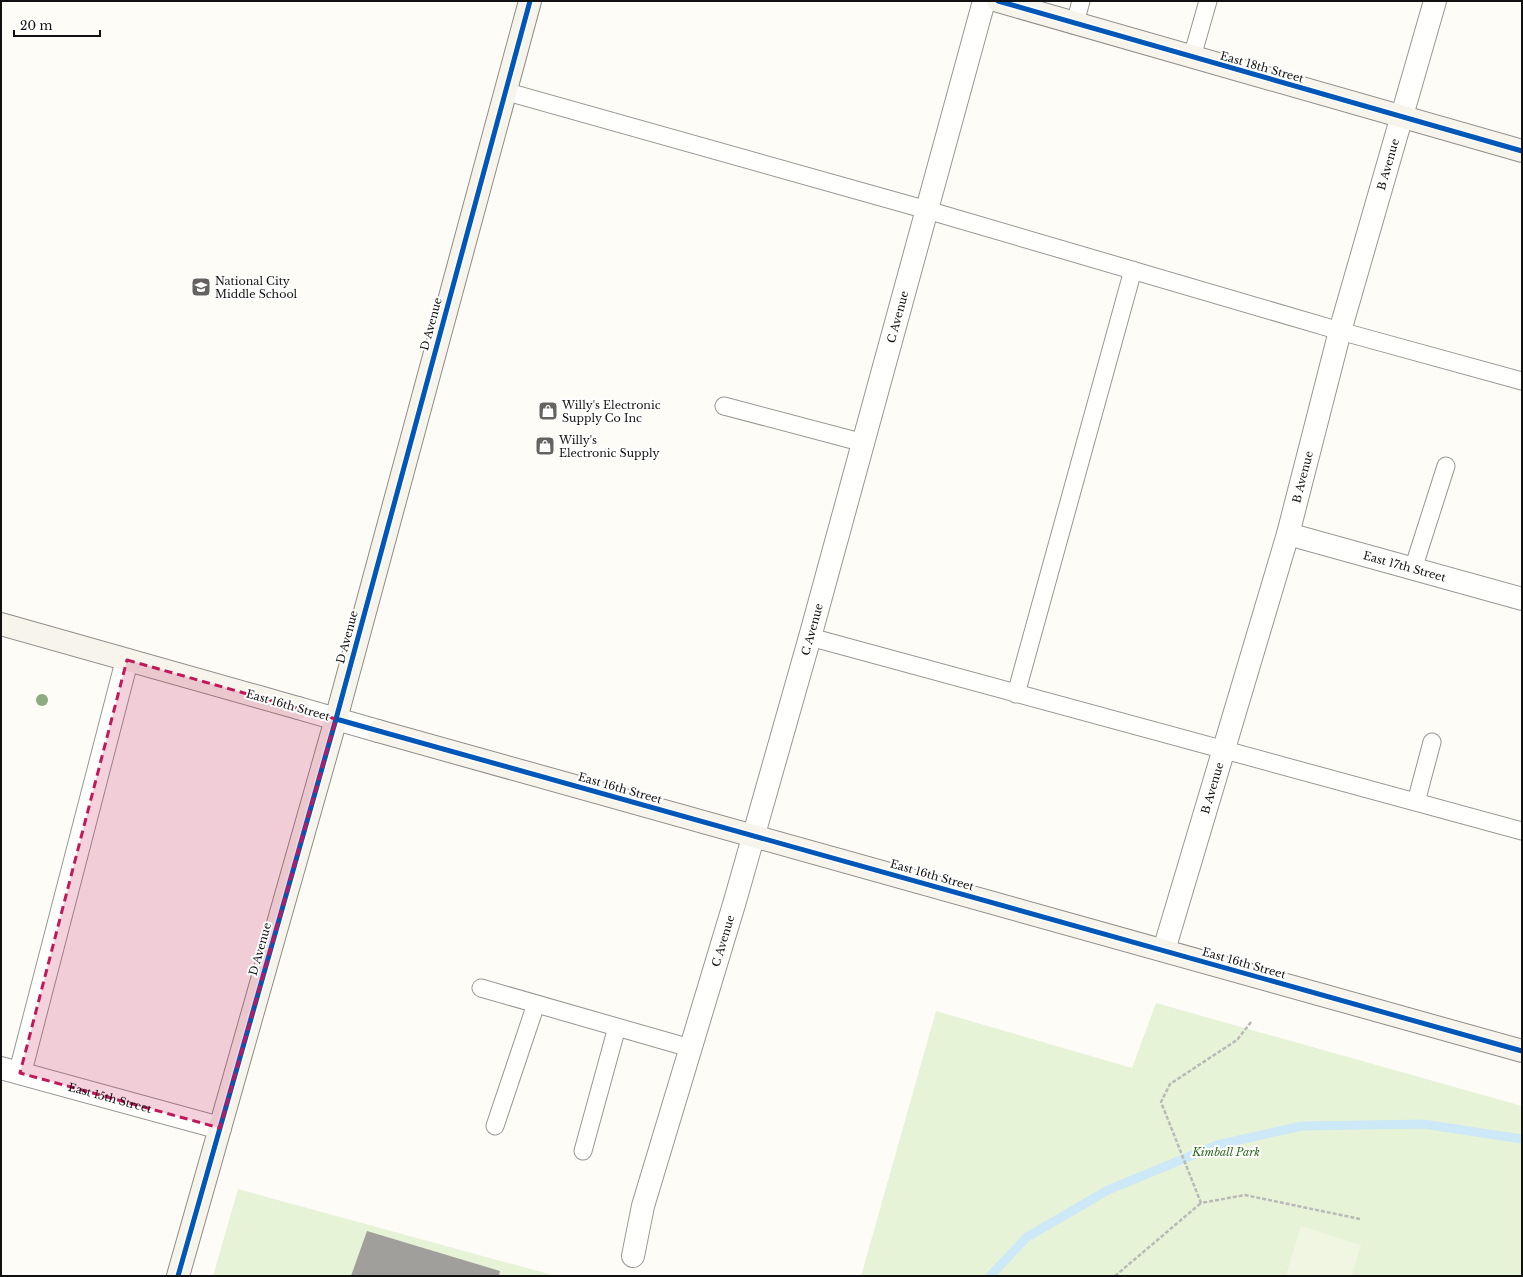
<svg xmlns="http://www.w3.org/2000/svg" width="1523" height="1277" font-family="'Libre Baskerville',serif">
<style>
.green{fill:#e7f3d7}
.pitch{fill:#f0f6e1}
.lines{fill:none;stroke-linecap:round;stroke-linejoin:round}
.stream{stroke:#cde8f7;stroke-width:9}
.building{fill:#a19f9c}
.lane-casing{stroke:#979795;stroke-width:19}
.street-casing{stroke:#979795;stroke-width:24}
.secondary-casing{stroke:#8e8d8b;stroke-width:24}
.path{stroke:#b9b9b8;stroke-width:2.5;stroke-dasharray:4 2;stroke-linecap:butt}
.lane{stroke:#fffffe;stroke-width:17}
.street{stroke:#fffffe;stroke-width:22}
.secondary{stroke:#f6f4eb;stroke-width:22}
.cycleway-casing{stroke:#fff;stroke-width:8}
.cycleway{stroke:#0057b8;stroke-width:5}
.tree{fill:#8cac80}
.marked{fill:#c2185b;fill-opacity:0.2;stroke:#c2185b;stroke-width:3;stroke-dasharray:8 5;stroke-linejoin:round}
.labels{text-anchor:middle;stroke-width:4;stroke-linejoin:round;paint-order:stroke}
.street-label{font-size:11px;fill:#111;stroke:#fff}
.poi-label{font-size:11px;fill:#111;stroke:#fff;text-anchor:start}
.park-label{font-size:11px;font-style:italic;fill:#2f6b1f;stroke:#fff}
</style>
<rect width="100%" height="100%" fill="#fdfcf7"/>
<path class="green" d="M 1156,1003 L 1522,1106 L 1522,1276 L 861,1276 L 936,1011 L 1132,1068 Z
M 238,1189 L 556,1276 L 213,1276 Z"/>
<path class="pitch" d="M 1301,1226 L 1361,1245 L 1352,1276 L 1286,1276 Z"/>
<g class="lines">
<path class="stream" d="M 990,1276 L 1027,1237 L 1108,1190 L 1217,1145 L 1302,1126 L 1423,1124 L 1522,1139"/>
</g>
<path class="building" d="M 367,1231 L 500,1271 L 499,1276 L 351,1276 Z"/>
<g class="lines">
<g class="lane-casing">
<path id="lane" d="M 1075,23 L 1081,1
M 1192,57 L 1208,1
M 504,91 L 927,210 L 1340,331 L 1522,381
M 724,406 L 864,443
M 1413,569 L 1446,466
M 810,637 L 1522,831
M 1016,694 L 1133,270
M 1416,802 L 1432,742
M 481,988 L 690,1048
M 495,1126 L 536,1004
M 583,1151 L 617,1027"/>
</g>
<g class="street-casing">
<g id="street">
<path id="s1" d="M 1288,534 L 1522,599"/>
<path d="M 298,708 L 378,731"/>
<path id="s2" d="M 1164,950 L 1288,534 L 1340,331 L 1435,1"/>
<path id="s3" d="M 1,1068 L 220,1128"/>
<path d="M 20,1073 L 127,660"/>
<path id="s4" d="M 633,1256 L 643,1206 L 735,901 L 810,637 L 984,1"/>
</g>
</g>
<g class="secondary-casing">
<path id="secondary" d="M 998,1 L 1522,151
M 1,624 L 298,708
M 378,731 L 1522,1051
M 178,1276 L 336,719 L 530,1"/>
</g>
<path class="path" d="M 1251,1022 L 1237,1040 L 1170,1084 L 1161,1102 L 1201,1203 L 1245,1195 L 1360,1219
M 1115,1276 L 1201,1203"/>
<use href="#lane" class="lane"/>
<use href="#street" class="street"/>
<use href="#secondary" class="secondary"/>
<g class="cycleway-casing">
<path id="cycleway" d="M 998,1 L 1522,151
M 336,719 L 1522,1051
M 178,1276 L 336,719 L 530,1"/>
</g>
<use href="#cycleway" class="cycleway"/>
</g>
<circle class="tree" cx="42" cy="700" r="6"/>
<path class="marked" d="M 127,660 L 336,719 L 220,1128 L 20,1073 Z"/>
<defs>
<g id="school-square" transform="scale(1)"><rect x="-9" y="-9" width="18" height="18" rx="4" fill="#646362" stroke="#fff"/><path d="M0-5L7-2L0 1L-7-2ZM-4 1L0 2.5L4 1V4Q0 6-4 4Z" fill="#fff"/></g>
<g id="shop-square" transform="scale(1)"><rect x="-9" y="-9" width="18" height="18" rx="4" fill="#646362" stroke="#fff"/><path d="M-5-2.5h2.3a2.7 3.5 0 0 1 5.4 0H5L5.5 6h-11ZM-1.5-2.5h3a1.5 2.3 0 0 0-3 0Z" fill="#fff"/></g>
</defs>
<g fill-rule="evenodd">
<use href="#school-square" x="201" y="287"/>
<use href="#shop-square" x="548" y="411"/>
<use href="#shop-square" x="545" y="446"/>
</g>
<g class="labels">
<g class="street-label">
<text transform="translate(1262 67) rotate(16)" y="4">East 18th Street</text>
<text dy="4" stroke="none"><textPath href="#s2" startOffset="817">B Avenue</textPath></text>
<text dy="4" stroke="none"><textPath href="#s4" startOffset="976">C Avenue</textPath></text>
<text transform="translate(431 324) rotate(-75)" y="4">D Avenue</text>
<text dy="4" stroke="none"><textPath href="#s2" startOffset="493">B Avenue</textPath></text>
<text dy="4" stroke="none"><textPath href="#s1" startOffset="121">East 17th Street</textPath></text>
<text dy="4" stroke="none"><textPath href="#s4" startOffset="652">C Avenue</textPath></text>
<text transform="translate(347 637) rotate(-75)" y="4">D Avenue</text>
<text transform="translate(288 705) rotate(16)" y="4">East 16th Street</text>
<text transform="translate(620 788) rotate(16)" y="4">East 16th Street</text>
<text dy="4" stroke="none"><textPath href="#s2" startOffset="169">B Avenue</textPath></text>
<text transform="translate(932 875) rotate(16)" y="4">East 16th Street</text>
<text dy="4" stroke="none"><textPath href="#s4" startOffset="328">C Avenue</textPath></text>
<text transform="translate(260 949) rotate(-74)" y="4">D Avenue</text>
<text transform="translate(1244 963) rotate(16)" y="4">East 16th Street</text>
<text dy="4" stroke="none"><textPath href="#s3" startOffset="113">East 15th Street</textPath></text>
</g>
<g class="poi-label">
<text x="215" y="285">National City<tspan x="215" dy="13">Middle School</tspan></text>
<text x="562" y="409">Willy's Electronic<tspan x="562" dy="13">Supply Co Inc</tspan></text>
<text x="559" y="444">Willy's<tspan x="559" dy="13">Electronic Supply</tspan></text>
</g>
<g class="park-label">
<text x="1226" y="1156">Kimball Park</text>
</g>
</g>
<rect width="1523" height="1277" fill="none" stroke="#111111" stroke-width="4"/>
<path d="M14 30v6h86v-6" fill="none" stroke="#111111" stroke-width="2"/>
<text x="20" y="30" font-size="12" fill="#111111" stroke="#ffffff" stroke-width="3" paint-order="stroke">20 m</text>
</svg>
